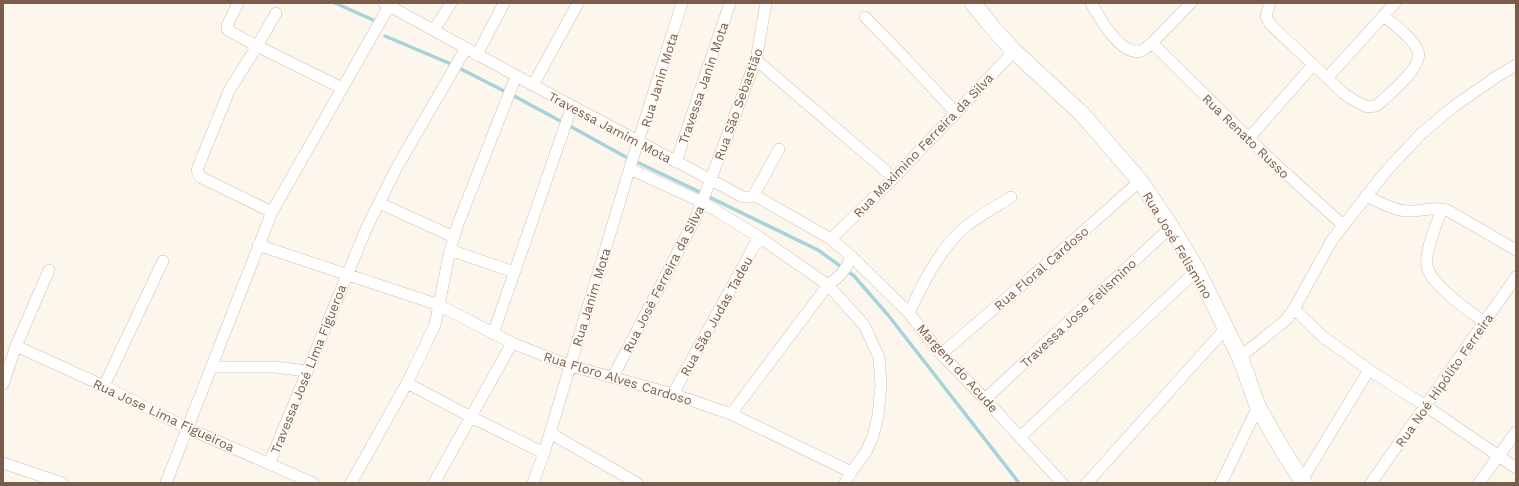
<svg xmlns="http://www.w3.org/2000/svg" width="1519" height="486" font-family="'Work Sans',sans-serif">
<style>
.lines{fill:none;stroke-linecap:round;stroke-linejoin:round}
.stream{stroke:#a5d3da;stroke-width:3.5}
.street-casing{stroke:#d1beb0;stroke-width:12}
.secondary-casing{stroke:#d6c0b0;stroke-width:17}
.street{stroke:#fff;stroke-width:11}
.secondary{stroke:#fff;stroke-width:16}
.labels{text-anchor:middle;stroke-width:3;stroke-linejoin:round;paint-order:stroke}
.street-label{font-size:13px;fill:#7a5c4d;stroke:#fffaf3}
</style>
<rect width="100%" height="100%" fill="#fdf6ec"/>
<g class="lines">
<path class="stream" d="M 335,3 L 373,20
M 385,36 L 451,64
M 459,68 L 506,92
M 514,96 L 564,123
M 568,125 L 624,156 L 702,193
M 707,196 L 818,250 L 854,276 L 888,315 L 1019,483"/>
<g class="street-casing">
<path id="street" d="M 238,3 L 227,26 L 227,29 L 231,32 L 257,46 L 342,88
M 384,3 L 533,85 L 743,197 L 751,197 L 754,195 L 779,149
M 1091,3 C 1099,17 1121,57 1141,51 C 1145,49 1148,46 1152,43 L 1191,3
M 1270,3 L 1266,16 L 1270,24 L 1343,93 L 1352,99 L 1367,107 L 1376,106 L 1381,102 C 1391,92 1424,66 1418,51 C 1412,37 1395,26 1384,16
M 865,17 L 904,57 L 956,113
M 434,30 L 451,3
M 1152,43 L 1271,160 L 1343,225
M 477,55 L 504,3
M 756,60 L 894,178
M 1327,78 L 1395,3
M 533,85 L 578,3
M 1249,138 L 1313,65
M 676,162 L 730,3
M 630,169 L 702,202 L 759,237 L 828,285 L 864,325 L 879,357 L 881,385 L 878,416 L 873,436 L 866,452 L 851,472
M 1366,196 C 1379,202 1393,210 1407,211 C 1421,212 1433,206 1447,210 L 1516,250
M 379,203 L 454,237
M 1442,209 C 1437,224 1425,249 1427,265 C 1428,283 1469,311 1484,322
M 272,212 L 200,177 L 197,170 L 229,91 L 257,46 L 276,13
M 831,239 L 894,178 L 1014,51
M 258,245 L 439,305 L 512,343 L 571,366 L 673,394 L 731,414 L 851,472 L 845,483
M 450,250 L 514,272
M 851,256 L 909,313 L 941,354 L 985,399 L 1062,483
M 1294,309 L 1322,336 L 1369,370 L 1302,480
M 909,313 C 922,284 943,243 969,224 C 982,214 997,206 1011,197
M 493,334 L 572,106
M 16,346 L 104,386 L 187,428 L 313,483
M 941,354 L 1050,261 L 1140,181
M 1240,357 L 1286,320 L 1294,309 L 1332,240 L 1387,170 L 1422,133 L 1453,107 L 1496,77 L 1516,65
M 211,367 L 274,367 L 307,371
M 1369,370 L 1426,406 L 1516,468
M 613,377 L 695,219 L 702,202 L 756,60 L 766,3
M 407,383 L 471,417 L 544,453
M 3,384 L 16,346 L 49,270
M 104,386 L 163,261
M 673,394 L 759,237
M 985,399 L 1171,227
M 731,414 L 828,285 C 840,276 846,271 851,256 L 831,239 L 754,195
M 550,433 L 637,483
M 1020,437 L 1197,270
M 3,463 L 62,483
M 269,464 L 367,227 L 397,167 L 466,48
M 166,483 L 272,212 L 389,6
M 351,483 L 407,383 L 435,325 L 450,250 L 458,224 L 516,76
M 434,483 L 512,343
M 533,483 L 544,453 L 631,164 L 682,3
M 1087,483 L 1226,328
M 1221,483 L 1258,407
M 1371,483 L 1516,277
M 1479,483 L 1516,432"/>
</g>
<g class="secondary-casing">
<path id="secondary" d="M 973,3 L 992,27 L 1014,51 L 1082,114 L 1140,181 L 1171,227 L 1197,270 L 1240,357 L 1258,407 L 1283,451 L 1304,483"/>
</g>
<use href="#street" class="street"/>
<use href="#secondary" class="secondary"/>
</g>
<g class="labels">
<g class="street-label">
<text transform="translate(659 80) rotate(-73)" y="5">Rua Janin Mota</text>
<text transform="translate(703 83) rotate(-71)" y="5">Travessa Janin Mota</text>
<text transform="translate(738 104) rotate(-70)" y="5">Rua São Sebastião</text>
<text transform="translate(610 127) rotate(28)" y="5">Travessa Jamim Mota</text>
<text transform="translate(1246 136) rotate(44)" y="5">Rua Renato Russo</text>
<text transform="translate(923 145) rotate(-46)" y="5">Rua Maximino Ferreira da Silva</text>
<text transform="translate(1178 245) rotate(59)" y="5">Rua José Felismino</text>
<text transform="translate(1041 268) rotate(-41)" y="5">Rua Floral Cardoso</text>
<text transform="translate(663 279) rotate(-63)" y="5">Rua José Ferreira da Silva</text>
<text transform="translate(591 297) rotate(-73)" y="5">Rua Janim Mota</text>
<text transform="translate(1078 313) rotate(-43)" y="5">Travessa Jose Felismino</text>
<text transform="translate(716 316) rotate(-61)" y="5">Rua São Judas Tadeu</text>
<text transform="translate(958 368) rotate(48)" y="5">Margem do Acude</text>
<text transform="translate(308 369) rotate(-68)" y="5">Travessa José Lima Figueroa</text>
<text transform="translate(618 378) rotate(17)" y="5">Rua Floro Alves Cardoso</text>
<text transform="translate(1444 380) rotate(-55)" y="5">Rua Noé Hipólito Ferreira</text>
<text transform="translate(164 415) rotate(25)" y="5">Rua Jose Lima Figueiroa</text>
</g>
</g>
<rect width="1519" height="486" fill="none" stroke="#7a5c4d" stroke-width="8"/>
</svg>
